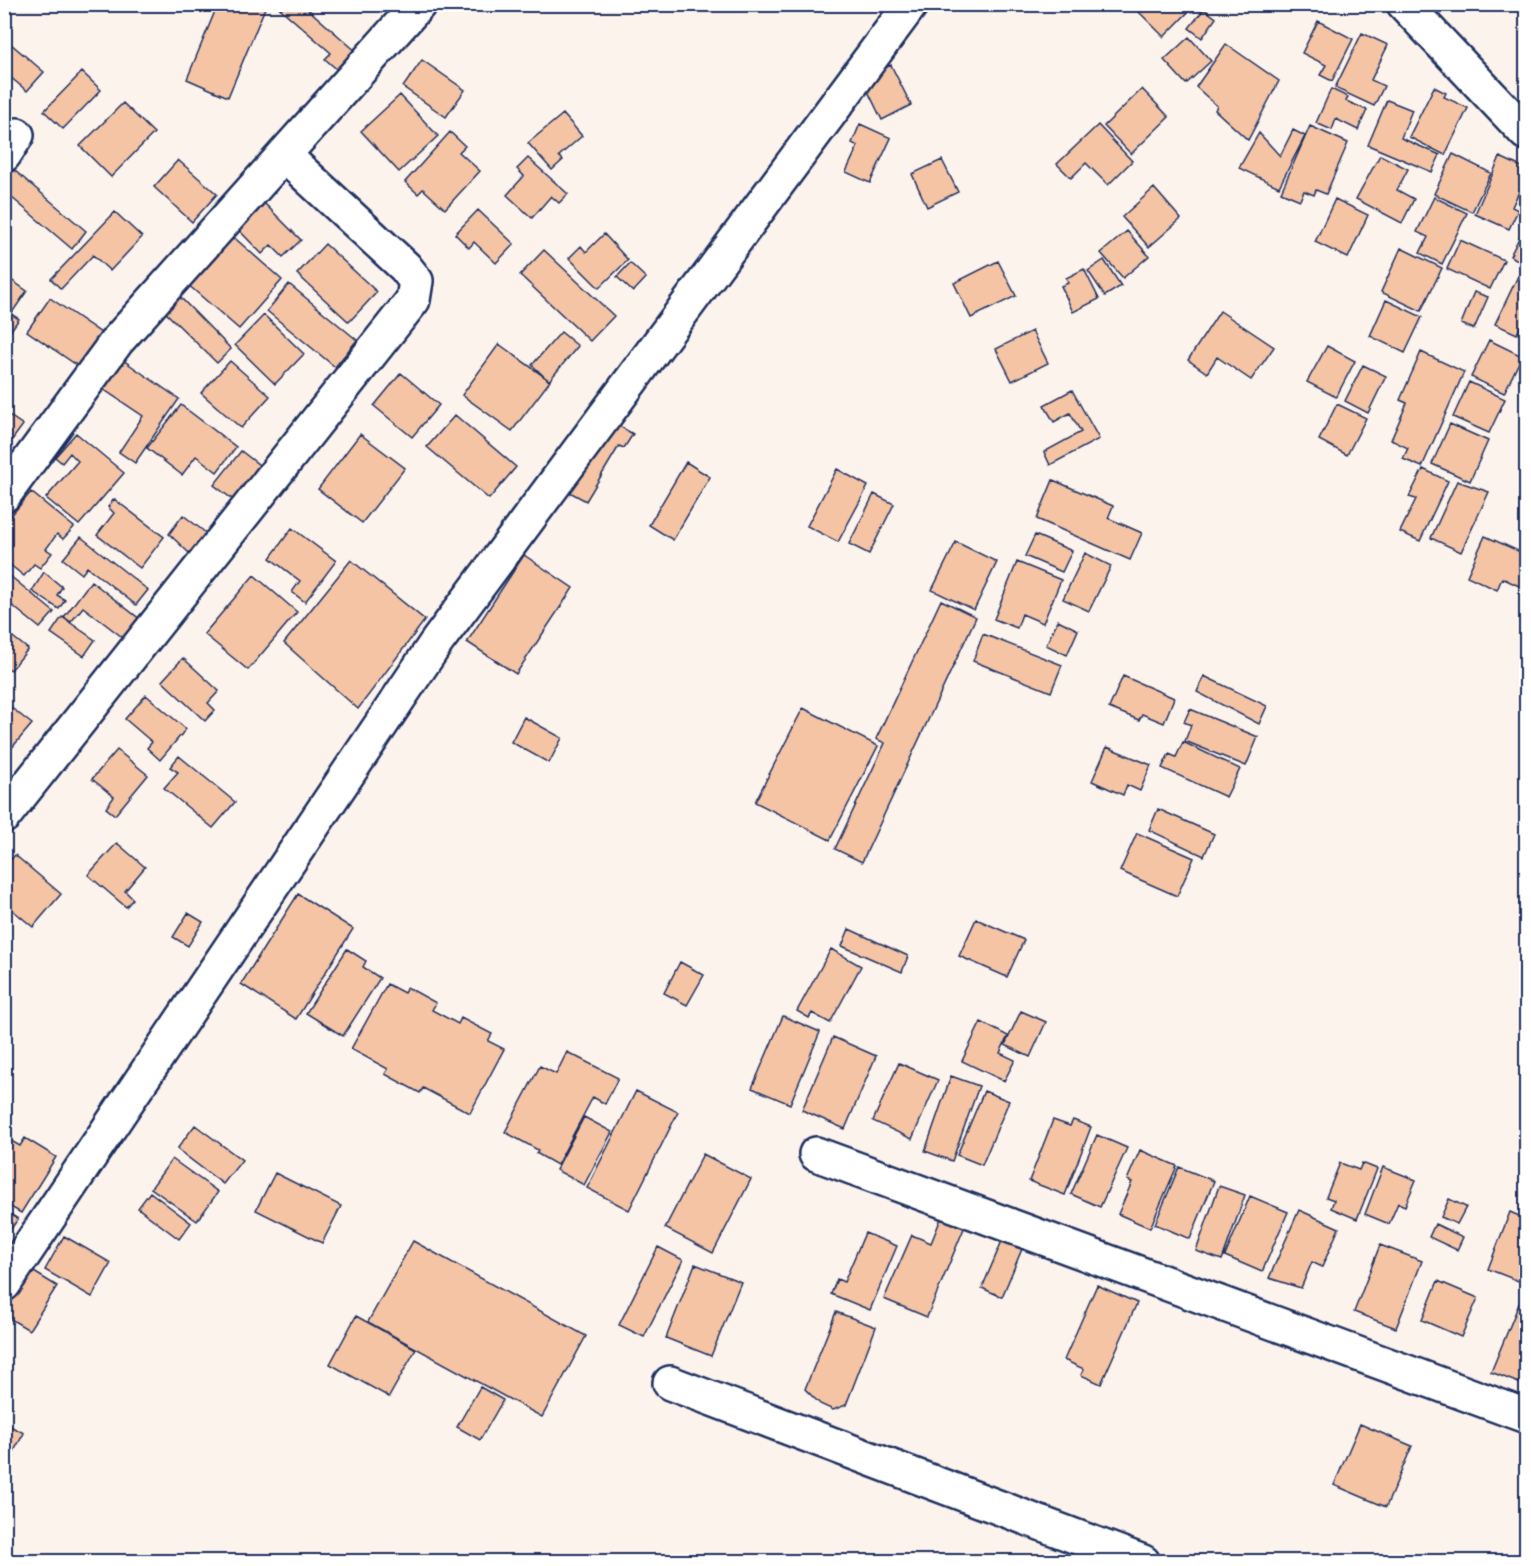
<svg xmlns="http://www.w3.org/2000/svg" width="1531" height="1566" font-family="'Comic Neue',sans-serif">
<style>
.building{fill:#f5c4a5;stroke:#1b2f5e;stroke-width:1.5}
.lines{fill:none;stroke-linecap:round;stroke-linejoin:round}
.minor-casing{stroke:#1b2f5e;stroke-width:38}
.minor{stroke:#fff;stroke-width:33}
</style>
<rect width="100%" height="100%" fill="#fdf3ed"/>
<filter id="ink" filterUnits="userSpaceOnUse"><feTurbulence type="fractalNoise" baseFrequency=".0167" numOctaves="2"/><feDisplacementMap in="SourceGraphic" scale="12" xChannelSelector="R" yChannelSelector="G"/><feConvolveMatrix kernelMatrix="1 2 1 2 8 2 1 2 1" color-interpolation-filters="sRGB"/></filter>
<g filter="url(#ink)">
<path class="building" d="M 218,4 L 256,4 L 265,8 L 228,97 L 187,79 Z
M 275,4 L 302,4 L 358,53 L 341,73 L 325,59 L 331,53 Z
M 1144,4 L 1196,4 L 1164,37 L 1138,11 Z
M 1204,9 L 1216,18 L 1202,38 L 1189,28 Z
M 1318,21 L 1353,39 L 1332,81 L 1320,75 L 1326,65 L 1302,53 Z
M 1362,33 L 1388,45 L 1371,80 L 1384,86 L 1374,106 L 1335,88 Z
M 1189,37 L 1211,61 L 1186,84 L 1164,60 Z
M 4,38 L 44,72 L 27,91 L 4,72 Z
M 1226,44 L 1279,81 L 1248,140 L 1215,110 L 1217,106 L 1196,87 Z
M 422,60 L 465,90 L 446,117 L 403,87 Z
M 891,65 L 911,105 L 882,120 L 862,79 Z
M 82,72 L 101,90 L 63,129 L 44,111 Z
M 1434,87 L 1446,93 L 1444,97 L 1468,108 L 1445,155 L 1409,137 Z
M 1142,89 L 1169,117 L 1131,154 L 1104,126 Z
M 1331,89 L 1348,97 L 1346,101 L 1367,110 L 1358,130 L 1336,119 L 1332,130 L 1316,123 Z
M 400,95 L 438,136 L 399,172 L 361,131 Z
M 1387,100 L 1412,110 L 1401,138 L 1440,155 L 1432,172 L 1368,145 Z
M 123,103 L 154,133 L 111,177 L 80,146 Z
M 563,114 L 582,136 L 559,156 L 563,160 L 552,170 L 528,143 Z
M 860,124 L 891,138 L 870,183 L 846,172 L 858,146 L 852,143 Z
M 1098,125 L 1132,161 L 1108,185 L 1086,163 L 1071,178 L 1057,164 Z
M 1310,126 L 1348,143 L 1326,194 L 1316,190 L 1314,195 L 1304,191 L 1300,200 L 1281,192 Z
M 1293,130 L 1305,136 L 1279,187 L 1239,168 L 1259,133 L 1280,156 Z
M 450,132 L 465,146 L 459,152 L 480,171 L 445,209 L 423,189 L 418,194 L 405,182 Z
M 1453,154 L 1491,173 L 1472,212 L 1434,194 Z
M 1380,155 L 1408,169 L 1397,190 L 1414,199 L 1402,223 L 1356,199 Z
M 1500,157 L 1526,169 L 1526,176 L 1512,207 L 1518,210 L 1509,229 L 1475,214 Z
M 528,158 L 568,194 L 559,203 L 551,196 L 532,218 L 507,195 L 524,176 L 517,169 Z
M 178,160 L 217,194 L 192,222 L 154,187 Z
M 942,160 L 958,192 L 927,207 L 912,174 Z
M 14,170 L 86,231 L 72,249 L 4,191 L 4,181 Z
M 1154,188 L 1181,219 L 1149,247 L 1122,217 Z
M 1434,197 L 1467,213 L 1442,264 L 1420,253 L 1428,237 L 1417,232 Z
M 260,199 L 301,240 L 283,257 L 271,245 L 262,254 L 234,225 Z
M 1335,199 L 1368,215 L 1348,258 L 1315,242 Z
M 478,210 L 514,244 L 496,263 L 474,242 L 469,248 L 455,234 Z
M 115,212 L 142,237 L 110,271 L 93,255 L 61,289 L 51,279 Z
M 1526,224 L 1526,264 L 1510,256 Z
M 1127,231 L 1149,256 L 1123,278 L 1101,253 Z
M 229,233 L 282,280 L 239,329 L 186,283 Z
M 604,234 L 628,260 L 599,288 L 569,258 L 581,246 L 586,252 Z
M 1460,240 L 1504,260 L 1490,289 L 1447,269 Z
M 325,244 L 377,292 L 349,322 L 297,274 Z
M 1401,248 L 1442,268 L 1421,311 L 1381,292 Z
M 544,250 L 614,316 L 590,341 L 520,275 Z
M 1104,260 L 1121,286 L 1105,296 L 1088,271 Z
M 998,261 L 1016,296 L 971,318 L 954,283 Z
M 630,263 L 646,278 L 633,292 L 617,277 Z
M 1084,269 L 1099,299 L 1073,312 L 1061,286 L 1068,283 L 1066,278 Z
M 4,275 L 27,291 L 11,314 L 19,319 L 9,333 L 4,330 Z
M 1518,276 L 1526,280 L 1526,330 L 1520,327 L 1517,334 L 1495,324 Z
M 289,284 L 357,340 L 335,367 L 267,311 Z
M 1474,292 L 1488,297 L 1474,329 L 1461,324 Z
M 180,297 L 231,349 L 217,363 L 165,312 Z
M 50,298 L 101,333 L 78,366 L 27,331 Z
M 1386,300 L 1422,317 L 1405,353 L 1370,336 Z
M 1220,311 L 1274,347 L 1251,380 L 1217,357 L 1207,373 L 1188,360 Z
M 264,315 L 304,354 L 275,384 L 235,345 Z
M 1032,331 L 1048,363 L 1012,381 L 996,349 Z
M 561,332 L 578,346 L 549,381 L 532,365 Z
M 1489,340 L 1522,356 L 1504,393 L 1471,377 Z
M 499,344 L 550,381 L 512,431 L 462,395 Z
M 1327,346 L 1355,361 L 1336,397 L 1307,382 Z
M 1421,352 L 1464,372 L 1422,467 L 1403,459 L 1408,448 L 1391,440 L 1407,403 L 1400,400 Z
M 123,360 L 179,399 L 135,463 L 119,452 L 143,416 L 103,389 Z
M 230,361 L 270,396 L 241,428 L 201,393 Z
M 1363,365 L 1386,376 L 1368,413 L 1345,401 Z
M 401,373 L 439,405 L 412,437 L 374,406 Z
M 1469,382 L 1505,399 L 1489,433 L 1453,417 Z
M 1072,390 L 1099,439 L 1050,465 L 1044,452 L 1081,432 L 1070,413 L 1054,422 L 1044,405 Z
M 1337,404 L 1366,418 L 1347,455 L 1319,440 Z
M 181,405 L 236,447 L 217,472 L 196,456 L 182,475 L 147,448 Z
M 4,412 L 23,425 L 4,451 Z
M 455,415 L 516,467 L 489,499 L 427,447 Z
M 609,420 L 633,434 L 624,448 L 619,446 L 586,501 L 566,490 Z
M 1450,424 L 1488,441 L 1470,481 L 1432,464 Z
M 76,433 L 124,473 L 79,525 L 46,498 L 78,461 L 70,453 L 62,463 L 55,457 Z
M 360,434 L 405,468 L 362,523 L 318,489 Z
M 241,451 L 263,468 L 236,502 L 214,485 Z
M 686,462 L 710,477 L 673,540 L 649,525 Z
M 837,469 L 868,486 L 838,542 L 807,526 Z
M 1423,469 L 1448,481 L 1420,541 L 1400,532 L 1416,499 L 1409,497 Z
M 1053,480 L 1113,506 L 1108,518 L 1142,533 L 1130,560 L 1037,519 Z
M 1457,481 L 1489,492 L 1461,552 L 1431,538 Z
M 31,492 L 74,527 L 63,539 L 57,534 L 46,549 L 52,553 L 40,568 L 34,564 L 24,576 L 4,560 L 4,524 Z
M 874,494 L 894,504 L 869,554 L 849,544 Z
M 114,499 L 164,537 L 140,568 L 97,535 L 114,513 L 108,507 Z
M 183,515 L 206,533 L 189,553 L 169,534 Z
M 292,528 L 336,561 L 305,602 L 292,592 L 300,581 L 270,558 Z
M 1035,535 L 1072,551 L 1062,572 L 1025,556 Z
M 1485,536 L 1525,554 L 1521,562 L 1526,564 L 1526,570 L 1519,586 L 1502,578 L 1497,590 L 1467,576 Z
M 81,537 L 148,590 L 136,605 L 87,567 L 82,574 L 63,559 Z
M 956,542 L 997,562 L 974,610 L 932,590 Z
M 1085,553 L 1111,566 L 1089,611 L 1063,599 Z
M 524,555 L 573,588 L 516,674 L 467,642 Z
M 351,560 L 425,620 L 358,709 L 284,643 Z
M 1017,562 L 1061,580 L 1043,623 L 1022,614 L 1017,628 L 994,619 Z
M 4,571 L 54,612 L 40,628 L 4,599 Z
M 44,572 L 62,587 L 57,595 L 65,600 L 59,609 L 32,591 Z
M 254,575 L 297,612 L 248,670 L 204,634 Z
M 91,581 L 141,620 L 126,640 L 83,607 L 71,622 L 64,617 Z
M 941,600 L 976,617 L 862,862 L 835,849 L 885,743 L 876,739 Z
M 62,617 L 95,640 L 84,656 L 51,633 Z
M 1058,620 L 1078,630 L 1067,655 L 1046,645 Z
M 4,630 L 28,649 L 11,670 L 4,665 Z
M 983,634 L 1062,665 L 1051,692 L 973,661 Z
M 183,658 L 219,691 L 208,703 L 215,710 L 205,721 L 162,681 Z
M 1123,676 L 1174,698 L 1164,723 L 1142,714 L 1139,720 L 1109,708 Z
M 1204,676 L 1267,706 L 1259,724 L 1197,692 Z
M 146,695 L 186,729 L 160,760 L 147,748 L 152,742 L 125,719 Z
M 4,702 L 32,724 L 4,757 Z
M 803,708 L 878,746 L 830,840 L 755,802 Z
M 1190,709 L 1258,737 L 1246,766 L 1185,741 L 1191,725 L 1184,722 Z
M 524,717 L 562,738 L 549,763 L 511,742 Z
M 1183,742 L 1240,769 L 1226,797 L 1162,768 L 1169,754 L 1176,757 Z
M 1107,747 L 1151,765 L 1140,791 L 1127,785 L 1123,795 L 1092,781 Z
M 117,750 L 148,775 L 115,815 L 106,808 L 114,797 L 92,779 Z
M 179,756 L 235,802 L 213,828 L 164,788 L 178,772 L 170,767 Z
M 1158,809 L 1214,834 L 1204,856 L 1149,830 Z
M 1137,833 L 1194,858 L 1177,896 L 1120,871 Z
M 117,843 L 145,867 L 125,891 L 133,899 L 126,907 L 88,875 Z
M 15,855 L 61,894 L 33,927 L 4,903 L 4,867 Z
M 298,894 L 353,929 L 296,1019 L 241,984 Z
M 188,913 L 203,922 L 188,946 L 173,937 Z
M 976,919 L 1024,940 L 1007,977 L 959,956 Z
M 849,929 L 908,956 L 902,972 L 842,946 Z
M 347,949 L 366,961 L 363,967 L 380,978 L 343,1036 L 306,1013 Z
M 831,949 L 861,966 L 830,1023 L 812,1013 L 809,1018 L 797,1011 Z
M 680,962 L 704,975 L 687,1005 L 664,993 Z
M 387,984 L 404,993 L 407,987 L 436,1003 L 432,1010 L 458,1024 L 461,1018 L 492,1034 L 488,1041 L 504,1049 L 470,1113 L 423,1088 L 420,1093 L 385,1074 L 388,1069 L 351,1049 Z
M 1021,1011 L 1046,1022 L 1030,1057 L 1005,1045 Z
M 783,1016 L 820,1032 L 790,1104 L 752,1088 Z
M 981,1022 L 1008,1036 L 1000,1053 L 1015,1060 L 1004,1081 L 962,1061 Z
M 833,1037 L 876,1056 L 845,1129 L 802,1110 Z
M 567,1052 L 618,1078 L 605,1104 L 593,1097 L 557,1165 L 536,1153 L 538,1150 L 505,1132 L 540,1066 L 556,1074 Z
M 899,1063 L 938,1080 L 912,1139 L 873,1121 Z
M 951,1076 L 979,1086 L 952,1161 L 925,1151 Z
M 636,1091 L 678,1112 L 629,1210 L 587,1188 Z
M 984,1091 L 1009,1101 L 982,1165 L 957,1155 Z
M 584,1117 L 612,1132 L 584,1185 L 556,1170 Z
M 1053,1120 L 1070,1126 L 1073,1120 L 1091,1127 L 1065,1195 L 1029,1181 Z
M 195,1125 L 242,1160 L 223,1184 L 177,1149 Z
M 1097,1135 L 1127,1148 L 1100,1207 L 1071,1194 Z
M 4,1137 L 20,1146 L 25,1138 L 56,1157 L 21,1213 L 4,1203 Z
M 1140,1150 L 1177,1166 L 1150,1228 L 1118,1214 L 1132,1182 L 1127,1180 Z
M 703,1154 L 751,1179 L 713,1253 L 665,1228 Z
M 172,1159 L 218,1192 L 197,1221 L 151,1188 Z
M 1340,1163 L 1359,1170 L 1362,1163 L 1377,1169 L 1357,1219 L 1331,1208 L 1334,1200 L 1326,1197 Z
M 1179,1167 L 1214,1181 L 1190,1239 L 1155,1224 Z
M 1383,1167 L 1416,1180 L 1405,1206 L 1398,1203 L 1389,1224 L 1365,1214 Z
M 275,1173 L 341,1206 L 322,1243 L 256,1210 Z
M 1219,1186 L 1245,1195 L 1222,1260 L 1196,1251 Z
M 150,1192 L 191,1223 L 179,1239 L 138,1208 Z
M 1250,1196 L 1288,1212 L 1262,1272 L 1225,1256 Z
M 1449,1199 L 1466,1207 L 1457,1224 L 1441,1217 Z
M 4,1210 L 18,1219 L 4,1239 Z
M 1299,1210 L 1339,1228 L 1322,1267 L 1312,1262 L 1301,1288 L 1269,1278 Z
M 1510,1212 L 1526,1219 L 1526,1284 L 1488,1269 Z
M 942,1216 L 965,1226 L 927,1317 L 884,1299 L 912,1235 L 931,1243 Z
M 1435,1224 L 1463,1237 L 1457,1250 L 1429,1237 Z
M 865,1233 L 897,1246 L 870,1310 L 831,1294 L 837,1279 L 844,1282 Z
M 64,1236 L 111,1263 L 92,1297 L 45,1270 Z
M 413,1241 L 586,1336 L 542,1417 L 368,1322 Z
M 1002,1241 L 1022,1249 L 1002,1297 L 982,1288 Z
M 1380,1245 L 1422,1261 L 1396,1328 L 1354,1312 Z
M 658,1247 L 683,1260 L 644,1337 L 619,1325 Z
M 695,1264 L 741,1282 L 711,1356 L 666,1338 Z
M 29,1269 L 57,1286 L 29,1330 L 4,1315 L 4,1308 Z
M 1438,1281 L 1478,1298 L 1461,1337 L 1422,1320 Z
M 1097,1285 L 1137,1303 L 1101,1384 L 1081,1375 L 1084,1369 L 1064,1360 Z
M 1523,1294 L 1526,1295 L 1526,1386 L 1491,1372 Z
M 836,1312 L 876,1327 L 846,1405 L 833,1410 L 820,1404 L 805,1389 Z
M 356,1316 L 416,1349 L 389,1397 L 330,1364 Z
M 480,1387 L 503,1400 L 480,1440 L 457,1427 Z
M 4,1423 L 24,1433 L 4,1469 Z
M 1360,1424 L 1412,1446 L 1386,1507 L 1334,1485 Z"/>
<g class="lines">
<g class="minor-casing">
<path id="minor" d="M 1404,4 L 1526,133
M 4,155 L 17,135
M 4,495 L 117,341 L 419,4
M 4,816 L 413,300 L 416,281 L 405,267 L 285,156
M 816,1154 L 1526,1416
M 4,1284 L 436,643 L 911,4
M 670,1383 L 1143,1562"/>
</g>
<use href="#minor" class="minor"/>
</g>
</g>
<rect width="1531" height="1566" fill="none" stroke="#fff" stroke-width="24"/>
<rect x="12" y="12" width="1507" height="1542" fill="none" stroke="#1b2f5e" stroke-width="2" filter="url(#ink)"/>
</svg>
